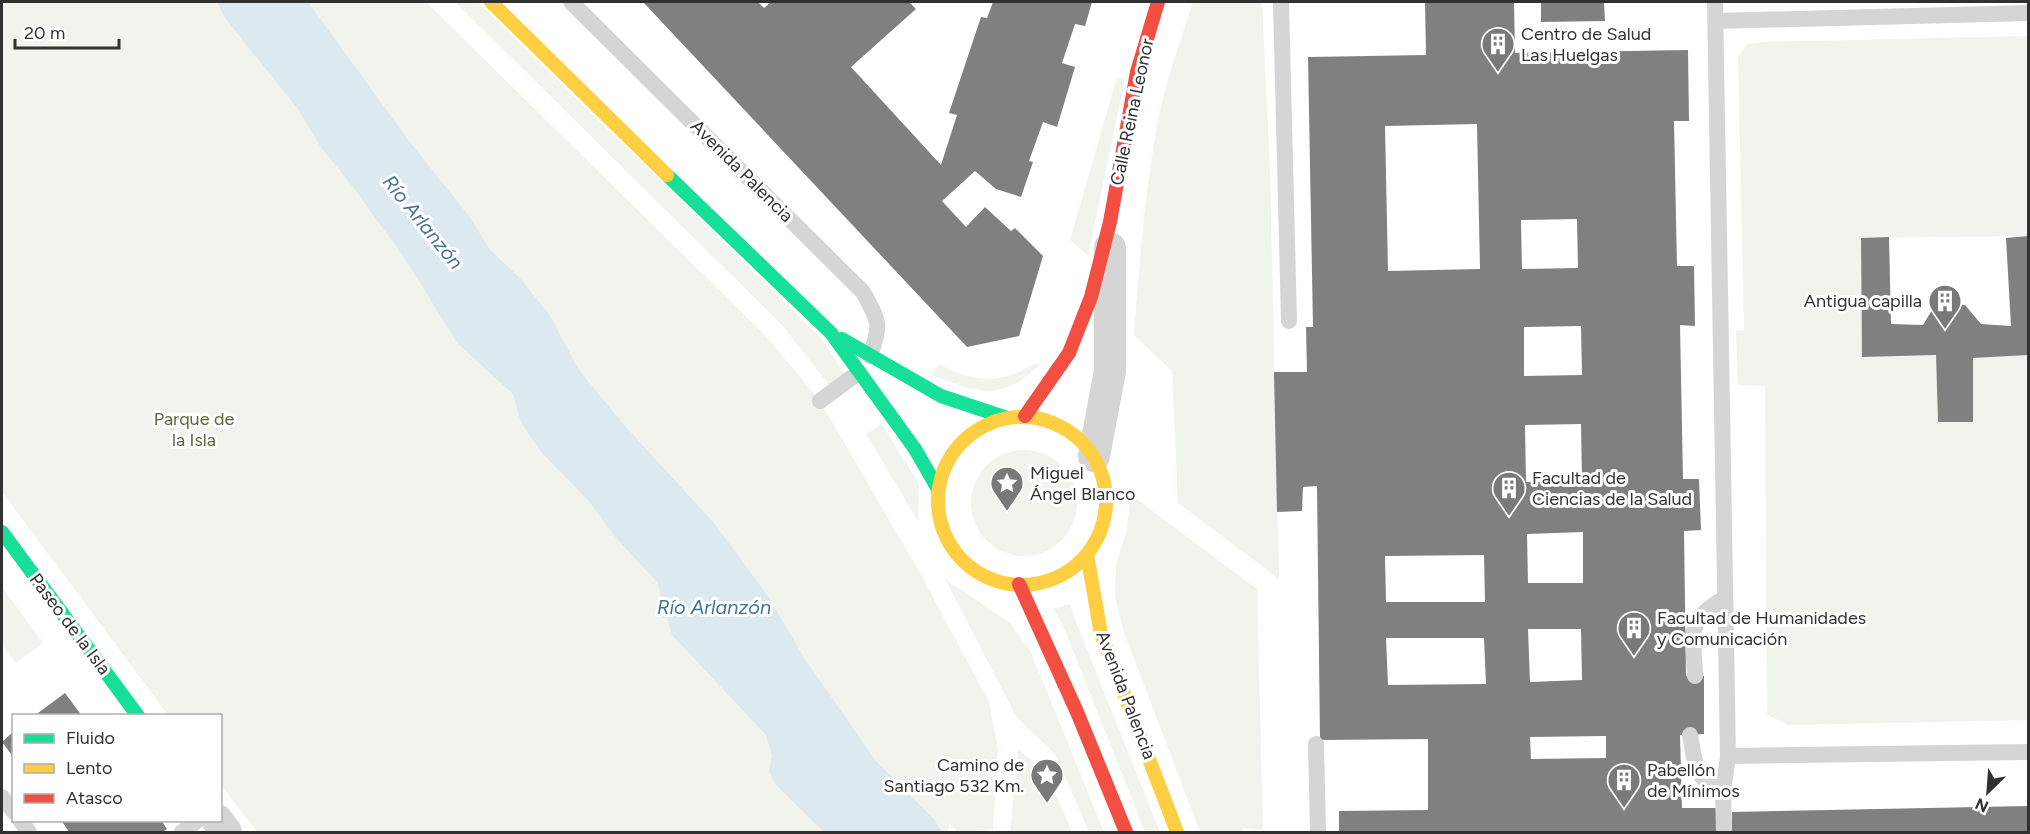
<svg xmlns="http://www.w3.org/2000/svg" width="2030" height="834" font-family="Figtree,sans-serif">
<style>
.green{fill:#f1f3ed}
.water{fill:#dce9ef}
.building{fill:#808080;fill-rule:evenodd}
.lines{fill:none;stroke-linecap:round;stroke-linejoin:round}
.lane{stroke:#d5d5d5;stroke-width:16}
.street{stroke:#d5d5d5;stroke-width:32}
.fast{stroke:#16e098;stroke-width:14}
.slow{stroke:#ffcf43;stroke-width:14}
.jam{stroke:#f24e42;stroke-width:14}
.labels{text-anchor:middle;stroke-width:6;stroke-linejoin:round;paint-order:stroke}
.poi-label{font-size:18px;fill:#313131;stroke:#fff;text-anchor:start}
.street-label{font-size:18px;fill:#313131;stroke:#fff}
.park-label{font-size:18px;fill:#566942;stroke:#fff}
.water-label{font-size:20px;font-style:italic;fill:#46748d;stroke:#fff}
</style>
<rect width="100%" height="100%" fill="#fff"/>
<path class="green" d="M 2,2 L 426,2 L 765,335 L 820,401 L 920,573 L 989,702 L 998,749 L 993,830 L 958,832 L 950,824 L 947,832 L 257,832 L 221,785 L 220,716 L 168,715 L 2,492 Z
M 455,2 L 478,2 L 822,339 L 844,373 L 829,385 L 781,324 Z
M 1193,2 L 1262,2 L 1270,172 L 1279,579 L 1178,503 L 1172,371 L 1134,335 C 1139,265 1145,194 1157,125 C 1165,83 1180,42 1193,2 Z
M 2028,36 L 2028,236 L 1861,238 L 1862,357 L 1936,355 L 1938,422 L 1973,422 L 1973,358 L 2028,355 L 2028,720 L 1787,725 L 1767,714 L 1765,386 L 1738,385 L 1736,331 L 1744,330 L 1738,57 L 1747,44 L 1763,42 Z
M 1117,77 L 1125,79 L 1088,256 L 1070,240 Z
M 939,364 C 963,377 987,384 1014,374 C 1025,370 1028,365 1040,364 C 1000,404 979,392 931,375 Z
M 882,424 L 919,484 L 918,521 L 866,434 Z
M971 503a53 53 0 1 1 106 0a53 53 0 1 1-106 0Z
M 1131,495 L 1257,589 L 1263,830 L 1242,828 L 1243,832 L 1200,832 L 1123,630 L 1115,597 L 1116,564 L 1126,533 Z
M 945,579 L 1010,623 L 1030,650 L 1104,832 L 1089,832 L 1055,754 L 1017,718 Z
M 2,587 L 43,643 L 16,663 L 2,645 Z
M 1070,604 L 1074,617 L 1160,832 L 1145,832 L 1062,623 L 1053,609 Z
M 1018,749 L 1046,772 L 1072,832 L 1010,832 Z"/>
<path class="water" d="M 217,2 L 308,2 L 409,141 L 469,216 L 490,250 L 519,277 L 549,314 L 579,370 L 625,426 L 714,523 L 767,595 L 805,659 L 875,760 L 934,819 L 942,832 L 824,832 L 777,786 L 769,772 L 772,755 L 766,735 L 672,635 L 657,582 L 617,539 L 588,500 L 541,452 L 521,423 L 513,394 L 457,343 L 408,263 L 353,187 L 320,146 L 298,109 L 225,18 Z"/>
<path class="building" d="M 643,2 L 758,2 L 764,8 L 771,2 L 909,2 L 916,9 L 851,67 L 941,165 L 957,115 L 949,113 L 981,17 L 987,18 L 993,2 L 1092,2 L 1085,26 L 1075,24 L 1062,63 L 1075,67 L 1057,127 L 1043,122 L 1029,161 L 1033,162 L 1021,197 L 996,189 L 975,171 L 942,201 L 966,227 L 985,207 L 1011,231 L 1015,228 L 1043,256 L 1019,336 L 967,347 Z
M 1425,2 L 1514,2 L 1515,53 L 1688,50 L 1689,121 L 1674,121 L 1677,266 L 1694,266 L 1695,326 L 1680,325 L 1683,479 L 1699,479 L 1701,530 L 1684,531 L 1686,676 L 1704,676 L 1704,734 L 1680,735 L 1682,808 L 1716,808 L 1716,832 L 1339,832 L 1339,811 L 1428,810 L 1428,739 L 1320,740 L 1317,486 L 1303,487 L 1302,511 L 1277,512 L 1274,372 L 1307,372 L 1306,327 L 1313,327 L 1308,57 L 1426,55 ZM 1477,124 L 1480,269 L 1388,271 L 1385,126 ZM 1577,219 L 1578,268 L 1522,269 L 1521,220 ZM 1581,326 L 1582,375 L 1524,376 L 1524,327 ZM 1581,424 L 1582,481 L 1526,482 L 1525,425 ZM 1583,532 L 1583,583 L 1528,583 L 1527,534 ZM 1484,555 L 1485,602 L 1386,602 L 1385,556 ZM 1528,629 L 1581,629 L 1582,680 L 1530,682 ZM 1386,638 L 1484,638 L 1486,684 L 1388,685 ZM 1606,736 L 1606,758 L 1531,759 L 1530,737 Z
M 1541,2 L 1604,2 L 1605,21 L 1541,22 Z
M 2028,236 L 2028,355 L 1973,358 L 1973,422 L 1938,422 L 1936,355 L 1862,357 L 1861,238 L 1889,237 L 1891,324 L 1923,325 L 1935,305 L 1965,305 L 1981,324 L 2011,326 L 2006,238 Z
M 65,693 L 82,716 L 34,716 Z
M 14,731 L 14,758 L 2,742 Z
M 2028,806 L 2028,832 L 1732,832 L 1732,812 Z
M 61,820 L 161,820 L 167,829 L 162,832 L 69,832 Z"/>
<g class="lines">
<path class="lane" d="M 571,2 L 863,292 C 879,322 882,323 870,356
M 1281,2 L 1289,321
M 1715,2 L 1728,756 L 1723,792 L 1724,832
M 1715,21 L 2028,13
M 820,401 L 859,372
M 1695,676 C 1694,634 1684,621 1725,598
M 1690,735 C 1696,766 1693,777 1723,792
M 1316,744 L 1318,832
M 1728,756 L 2028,752
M 2,797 L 14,812
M 20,820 L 29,832
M 182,832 L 198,820"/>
<path class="street" d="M 1094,456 L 1110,371 L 1110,248
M 217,820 L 226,832"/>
<path class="fast" d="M 667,175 L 831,333 L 915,449 L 938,489
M 842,339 L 941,396 L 1007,418
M 2,532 L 138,716"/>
<path class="slow" d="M 491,2 L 667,175
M938 501a84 84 0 1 1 168 0a84 84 0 1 1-168 0Z
M 1087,554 L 1101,634 L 1177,832"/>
<path class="jam" d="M 1025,416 L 1069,353 L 1091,297 L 1110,222 L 1137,72 L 1158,2
M 1019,584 L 1077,712 L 1126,832"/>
</g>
<defs>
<g id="building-pin" transform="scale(1.725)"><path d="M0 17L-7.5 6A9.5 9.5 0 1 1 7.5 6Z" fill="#797979" stroke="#fff"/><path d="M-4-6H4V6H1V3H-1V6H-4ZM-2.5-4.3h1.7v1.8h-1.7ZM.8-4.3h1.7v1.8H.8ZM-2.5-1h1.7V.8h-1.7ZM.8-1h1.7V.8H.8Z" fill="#fff"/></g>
<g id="sight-pin" transform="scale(1.725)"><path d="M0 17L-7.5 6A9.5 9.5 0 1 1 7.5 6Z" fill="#797979" stroke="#fff"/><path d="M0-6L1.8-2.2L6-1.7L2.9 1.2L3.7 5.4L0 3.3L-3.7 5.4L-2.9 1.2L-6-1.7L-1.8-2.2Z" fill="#fff"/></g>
</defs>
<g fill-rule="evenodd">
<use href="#building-pin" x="1498" y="44"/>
<use href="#building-pin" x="1945" y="301"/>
<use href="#sight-pin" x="1007" y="483"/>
<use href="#building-pin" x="1509" y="488"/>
<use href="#building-pin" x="1634" y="628"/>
<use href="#sight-pin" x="1047" y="775"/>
<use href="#building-pin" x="1624" y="780"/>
</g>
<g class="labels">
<g class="poi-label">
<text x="1521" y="40">Centro de Salud<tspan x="1521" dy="21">Las Huelgas</tspan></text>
<text x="1922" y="307" text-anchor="end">Antigua capilla</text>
<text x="1030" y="479">Miguel<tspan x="1030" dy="21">Ángel Blanco</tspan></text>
<text x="1532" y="484">Facultad de<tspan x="1532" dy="21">Ciencias de la Salud</tspan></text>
<text x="1657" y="624">Facultad de Humanidades<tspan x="1657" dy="21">y Comunicación</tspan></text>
<text x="1024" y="771" text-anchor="end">Camino de<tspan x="1024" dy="21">Santiago 532 Km.</tspan></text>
<text x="1647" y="776">Pabellón<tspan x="1647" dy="21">de Mínimos</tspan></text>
</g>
<g class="street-label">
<text transform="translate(1132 112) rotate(-78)" y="6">Calle Reina Leonor</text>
<text transform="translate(742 171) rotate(45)" y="6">Avenida Palencia</text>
<text transform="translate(70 624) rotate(53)" y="6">Paseo de la Isla</text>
<text transform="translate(1126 695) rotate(69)" y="6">Avenida Palencia</text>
</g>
<g class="park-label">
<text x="194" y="425">Parque de<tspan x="194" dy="21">la Isla</tspan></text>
</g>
<g class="water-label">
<text transform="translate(423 222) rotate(51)" y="7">Río Arlanzón</text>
<text x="714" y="614">Río Arlanzón</text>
</g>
</g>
<rect width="2030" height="834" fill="none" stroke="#313131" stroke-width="6"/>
<rect x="12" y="714" width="210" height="108" fill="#ffffff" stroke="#adadad" stroke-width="1.5"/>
<rect x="24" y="734" width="30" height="9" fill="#16e098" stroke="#adadad" stroke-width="1.5"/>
<text x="66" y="744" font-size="18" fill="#313131">Fluido</text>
<rect x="24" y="764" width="30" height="9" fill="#ffcf43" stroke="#adadad" stroke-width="1.5"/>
<text x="66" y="774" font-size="18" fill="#313131">Lento</text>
<rect x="24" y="794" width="30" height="9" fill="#f24e42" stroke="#adadad" stroke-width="1.5"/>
<text x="66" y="804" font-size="18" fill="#313131">Atasco</text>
<g transform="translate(1988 792) rotate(205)" stroke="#ffffff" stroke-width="4.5" paint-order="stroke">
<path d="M0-4.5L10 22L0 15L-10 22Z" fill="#313131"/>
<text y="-9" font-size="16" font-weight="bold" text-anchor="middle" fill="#313131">N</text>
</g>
<path d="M15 39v9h104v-9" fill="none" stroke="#313131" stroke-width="3"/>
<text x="24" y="39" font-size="18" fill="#313131" stroke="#ffffff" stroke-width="4.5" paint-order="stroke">20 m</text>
</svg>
